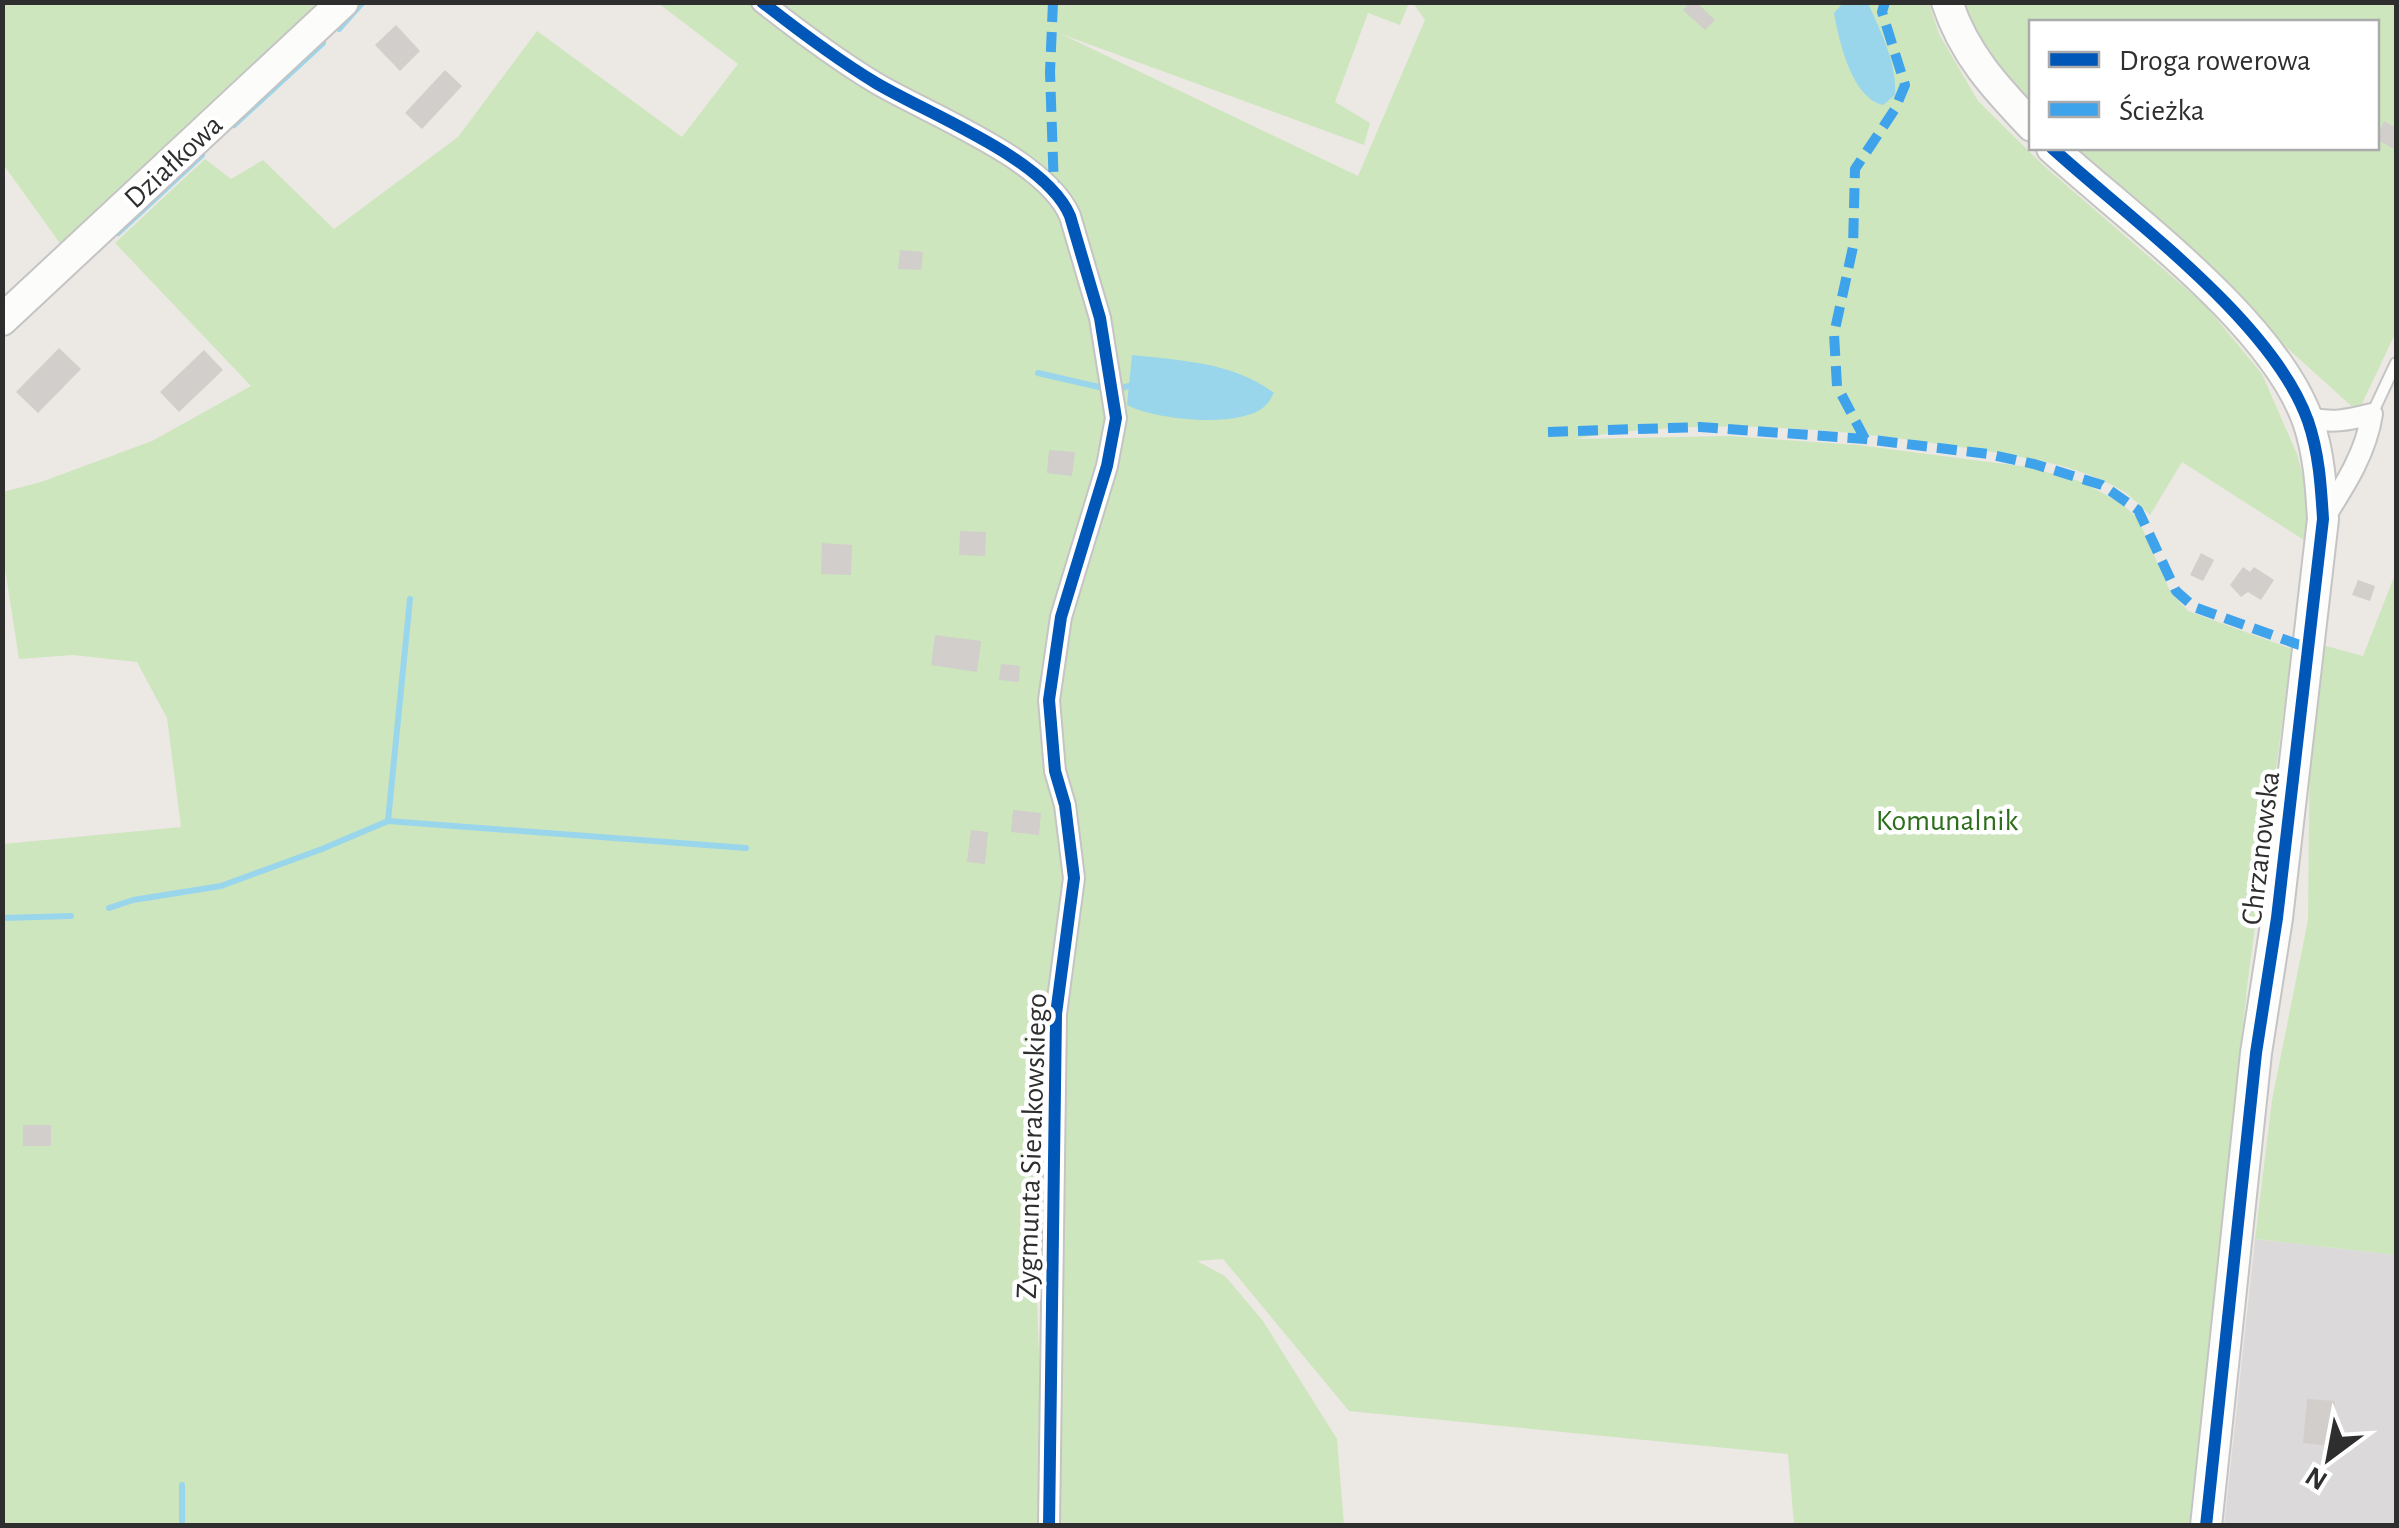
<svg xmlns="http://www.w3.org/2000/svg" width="2399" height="1528" font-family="'Alegreya Sans',sans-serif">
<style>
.industrial{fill:#dcd9db}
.green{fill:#cee6be}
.water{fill:#99d6ec}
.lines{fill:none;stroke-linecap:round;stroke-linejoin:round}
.stream{stroke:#99d6ec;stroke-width:6}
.building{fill:#d1cecb}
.lane-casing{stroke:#c5c4c5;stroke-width:14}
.street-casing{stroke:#c5c4c5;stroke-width:24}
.secondary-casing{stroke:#c5c4c5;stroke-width:34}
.lane{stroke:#fcfcfb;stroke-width:10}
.street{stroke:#fcfcfb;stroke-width:20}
.secondary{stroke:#fcfcfb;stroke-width:30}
.quiet{stroke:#3ea3eb;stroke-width:10;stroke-dasharray:20 10;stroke-linecap:butt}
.cycleway-casing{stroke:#fff;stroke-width:19}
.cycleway{stroke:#0057b8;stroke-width:12}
.labels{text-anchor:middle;stroke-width:9;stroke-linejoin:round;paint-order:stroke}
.street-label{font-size:30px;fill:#2e2e2e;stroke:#fff}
.park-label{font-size:30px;fill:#2c6e1b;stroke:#fff}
</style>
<rect width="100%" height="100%" fill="#ece8e4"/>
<path class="industrial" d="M 2255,1239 L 2396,1255 L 2396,1525 L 2224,1526 Z"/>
<path class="green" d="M 750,2 L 857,80 L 1041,186 L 770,3 L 1409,3 L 1400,25 L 1368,13 L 1335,102 L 1370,123 L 1364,145 L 1061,34 L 1358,176 L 1425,20 L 1413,3 L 1929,3 L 1939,34 L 1978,101 L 2043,165 L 2206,306 L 2262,374 L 2297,454 L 2313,513 L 2307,542 L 2182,462 L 2150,515 C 2141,507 2132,496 2121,490 C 2072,462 2015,456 1960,447 C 1831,427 1702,417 1573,439 L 1730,436 L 1858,445 L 2028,467 L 2079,481 L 2120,502 L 2138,519 L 2170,591 L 2188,611 L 2292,649 L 2247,987 L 2192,1525 L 1794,1525 L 1788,1454 L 1349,1411 L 1223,1259 L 1197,1261 L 1225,1276 L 1263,1321 L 1337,1439 L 1344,1525 L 1057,1525 L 1062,1269 L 1036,1271 L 1045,1525 L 3,1526 L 3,844 L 181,827 L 167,718 L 137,662 L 73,655 L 19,659 L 3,556 L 3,492 L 41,482 L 152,441 L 251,386 L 115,243 L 205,159 L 231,179 L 263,160 L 334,229 L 458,137 L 537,31 L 682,137 L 738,64 L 658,3 Z
M 2,3 L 328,3 L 64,249 L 3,164 Z
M 1956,3 L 2396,3 L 2396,332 L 2358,412 L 2066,148 L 2376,148 L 2376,22 L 2032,22 L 2031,115 L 2012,96 Z
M 2396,572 L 2396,1255 L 2255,1239 L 2272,1100 L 2308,920 L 2310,729 L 2319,644 L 2363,656 Z"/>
<path class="water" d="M 1843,3 L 1868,3 C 1881,33 1897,62 1895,95 L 1883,105 C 1852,98 1839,41 1834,13 Z
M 1132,355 C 1180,360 1236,363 1274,393 C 1271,398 1269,403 1265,406 C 1241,429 1155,420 1127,405 Z"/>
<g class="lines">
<path class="stream" d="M 339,29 L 363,2
M 234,125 L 323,43
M 118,233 L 202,155
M 1038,373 L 1112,390 L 1129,386
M 388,821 L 410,599
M 109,908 L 133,900 L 221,886 L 322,849 L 388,821 L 746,848
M 2,918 L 71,916
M 182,1485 L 182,1526"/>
</g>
<path class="building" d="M 1690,2 L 1696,2 L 1715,20 L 1705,30 L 1683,10 Z
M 396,25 L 420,51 L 400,71 L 375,45 Z
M 445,70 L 462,86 L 422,129 L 405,113 Z
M 2384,121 L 2396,128 L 2396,150 L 2376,139 Z
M 900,250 L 923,252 L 921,270 L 898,269 Z
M 59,348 L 81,369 L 38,413 L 16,392 Z
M 204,350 L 223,370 L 179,412 L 160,392 Z
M 1049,450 L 1075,452 L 1072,476 L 1047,473 Z
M 960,531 L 986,532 L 985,556 L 959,555 Z
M 822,543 L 852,545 L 851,575 L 821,574 Z
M 2201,553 L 2214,560 L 2203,581 L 2190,575 Z
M 2243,567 L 2250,572 L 2254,567 L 2274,580 L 2261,600 L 2248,592 L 2241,597 L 2230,585 Z
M 2358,580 L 2375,586 L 2370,601 L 2352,595 Z
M 935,635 L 981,641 L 977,672 L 931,665 Z
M 1001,664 L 1020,666 L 1019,682 L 999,680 Z
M 1013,810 L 1041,813 L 1039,835 L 1011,832 Z
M 971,830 L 988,832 L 985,864 L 967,862 Z
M 23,1125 L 51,1125 L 51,1146 L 23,1146 Z
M 2307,1399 L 2335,1401 L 2331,1446 L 2303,1443 Z"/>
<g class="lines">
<g class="lane-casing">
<path id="lane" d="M 2372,414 L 2396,363"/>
</g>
<g class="street-casing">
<path id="street" d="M 762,2 C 799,31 836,59 876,83 C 930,115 1046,159 1070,216 L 1100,318 L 1116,418 L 1107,466 L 1061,617 L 1049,700 L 1055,771 L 1065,805 L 1074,878 L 1056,1014 L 1049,1526
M 2307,417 C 2331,424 2348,420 2372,414 C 2366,453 2345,485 2324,518"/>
</g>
<g class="secondary-casing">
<path id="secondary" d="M 1947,2 C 1964,54 1995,87 2032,126
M 2052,148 C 2129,218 2273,322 2308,421 C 2319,453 2321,486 2323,519 L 2277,918 L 2256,1053 L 2206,1526
M 2,320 L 343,2"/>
</g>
<use href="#lane" class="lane"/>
<use href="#street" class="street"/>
<use href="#secondary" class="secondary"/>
<path class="quiet" d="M 1053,2 L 1050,72 L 1054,190
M 2395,366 L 2396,366
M 1548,432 L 1700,427 L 1865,439 L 1988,454 L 2034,464 L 2102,485 L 2138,510 L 2176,591 L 2194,607 L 2308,648
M 1865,439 L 1837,386 L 1834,334 L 1853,247 L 1855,169 L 1895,109 L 1905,85 L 1882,12 L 1885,2"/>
<g class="cycleway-casing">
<path id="cycleway" d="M 762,2 C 799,31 836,59 876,83 C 930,115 1046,159 1070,216 L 1100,318 L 1116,418 L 1107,466 L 1061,617 L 1049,700 L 1055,771 L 1065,805 L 1074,878 L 1056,1014 L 1049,1526
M 2052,148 C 2129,218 2273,322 2308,421 C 2319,453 2321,486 2323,519 L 2277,918 L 2256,1053 L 2206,1526"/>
</g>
<use href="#cycleway" class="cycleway"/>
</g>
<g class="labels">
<g class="street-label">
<text transform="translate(173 161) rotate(-43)" y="10">Działkowa</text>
<text transform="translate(2260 848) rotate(-83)" y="10">Chrzanowska</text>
<text transform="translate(1031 1146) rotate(-88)" y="10">Zygmunta Sierakowskiego</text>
</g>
<g class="park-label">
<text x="1947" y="830">Komunalnik</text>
</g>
</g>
<rect width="2399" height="1528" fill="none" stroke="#2e2e2e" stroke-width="10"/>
<rect x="2029" y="20" width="350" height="130" fill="#ffffff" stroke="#ababab" stroke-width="2.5"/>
<rect x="2049" y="52" width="50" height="15" fill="#0057b8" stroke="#ababab" stroke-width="2.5"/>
<text x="2119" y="70" font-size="30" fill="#2e2e2e">Droga rowerowa</text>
<rect x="2049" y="102" width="50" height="15" fill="#3ea3eb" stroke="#ababab" stroke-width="2.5"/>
<text x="2119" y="120" font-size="30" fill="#2e2e2e">Ścieżka</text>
<g transform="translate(2329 1458) rotate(212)" stroke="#ffffff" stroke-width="8" paint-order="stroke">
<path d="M0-8L18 38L0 25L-18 38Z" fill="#2e2e2e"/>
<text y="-15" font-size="28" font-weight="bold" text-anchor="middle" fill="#2e2e2e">N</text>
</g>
</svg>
